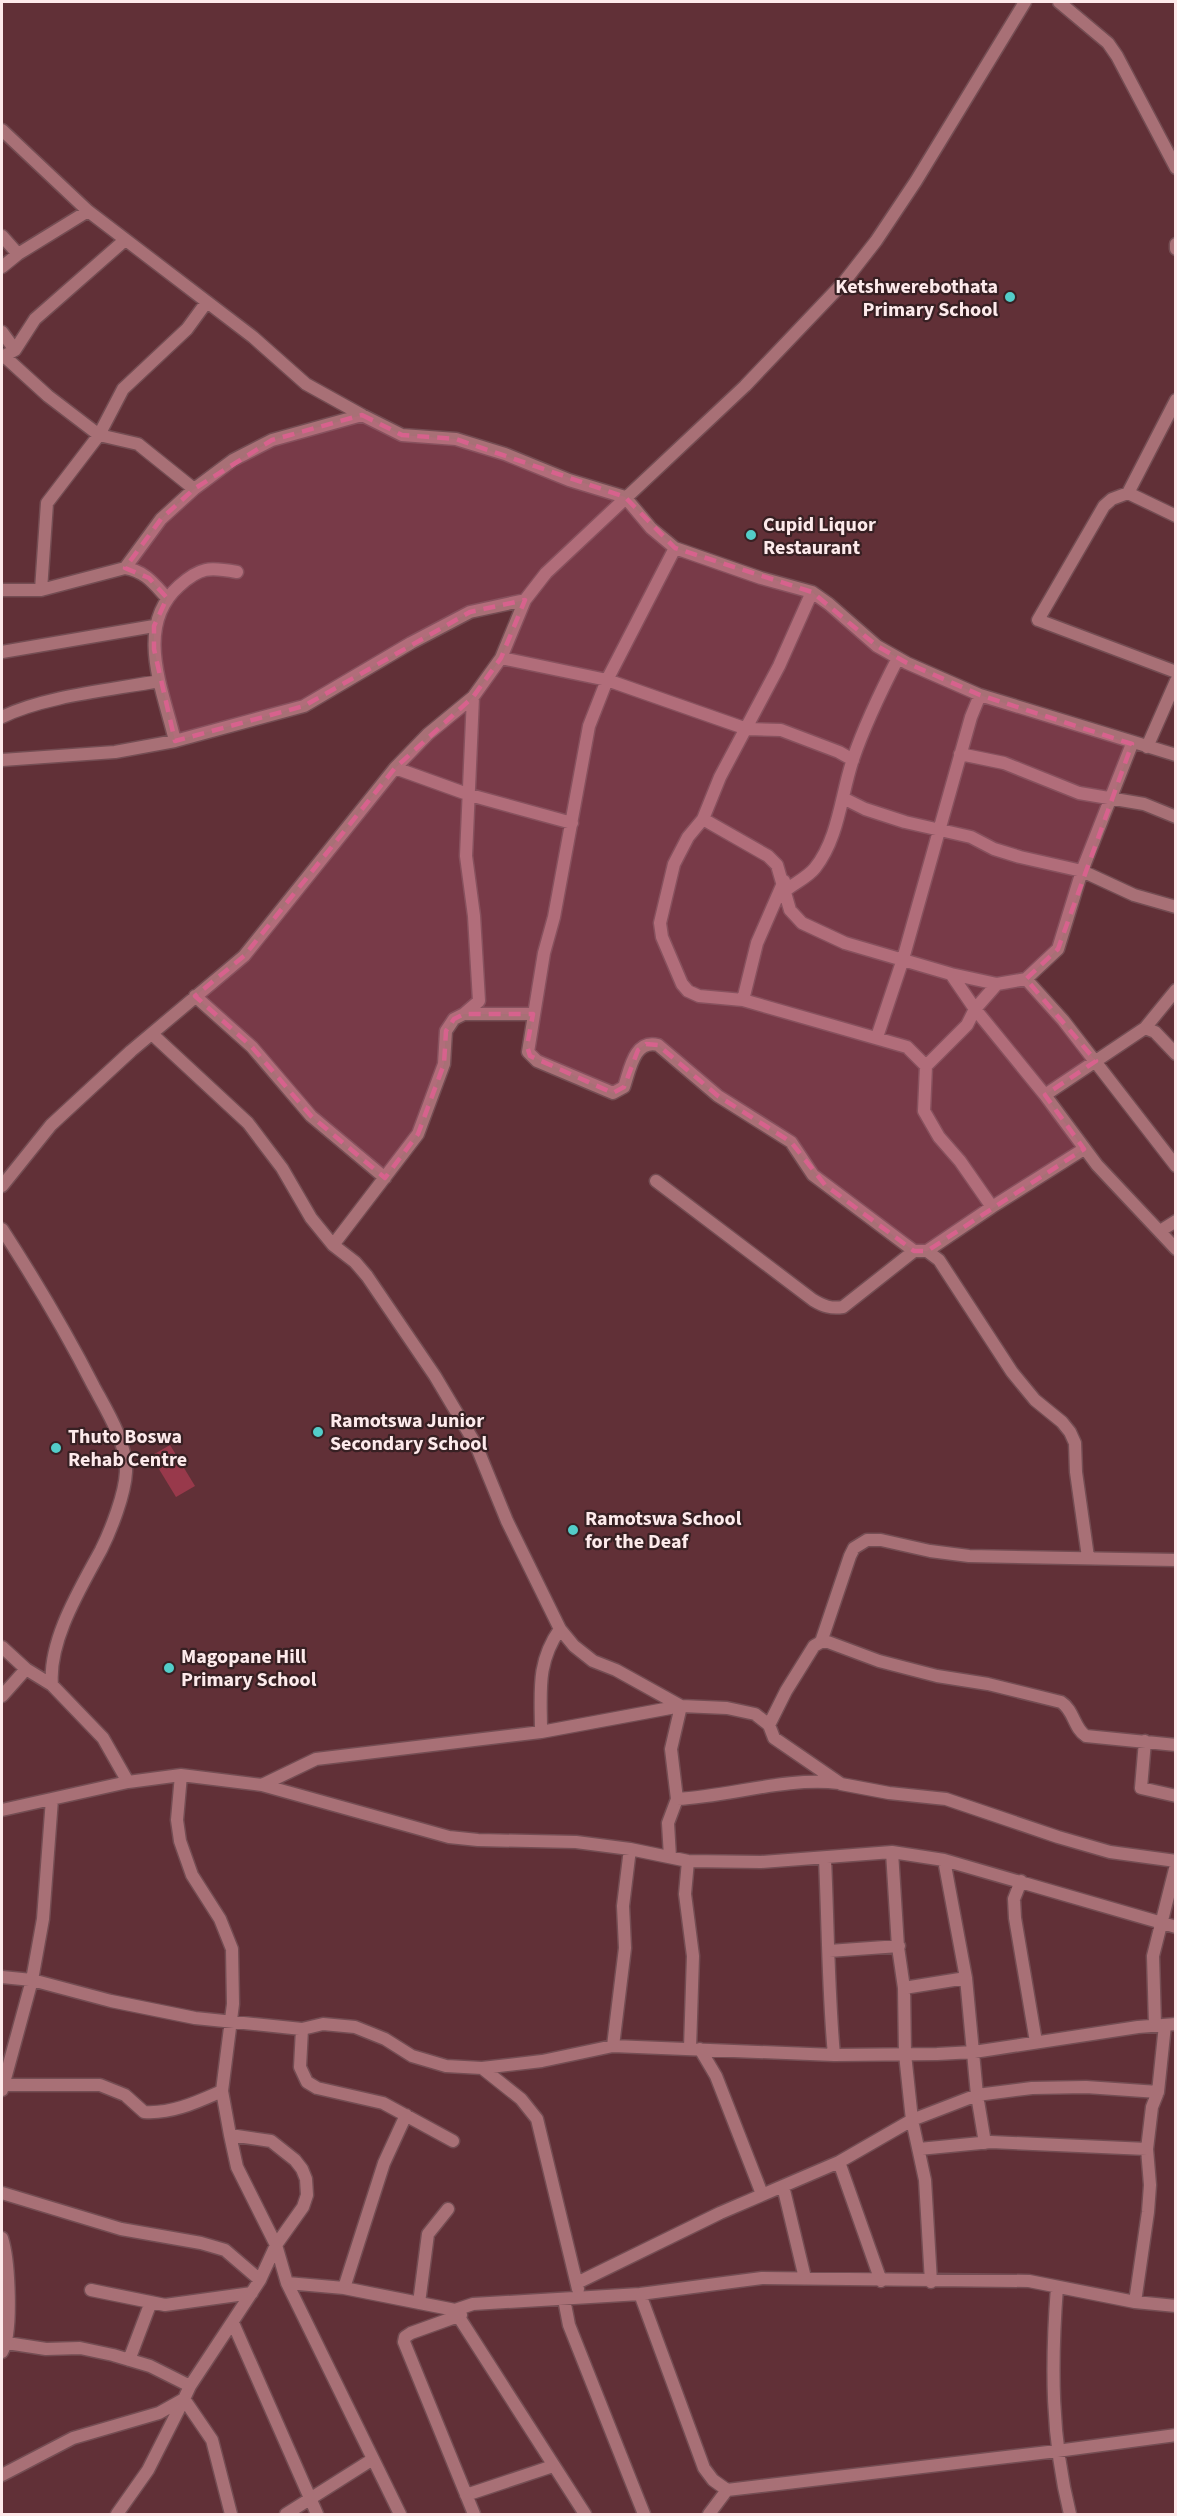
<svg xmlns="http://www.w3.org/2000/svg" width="1177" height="2516" font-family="'Source Sans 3',sans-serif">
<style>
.green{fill:#98394b}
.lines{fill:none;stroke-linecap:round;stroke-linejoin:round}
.minor-casing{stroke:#744d53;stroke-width:15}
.minor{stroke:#a87076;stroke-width:12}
.marked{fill:#d7628d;fill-opacity:0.2;stroke:#d7628d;stroke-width:4.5;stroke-dasharray:12 8;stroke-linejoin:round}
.poi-dot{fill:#53cdc9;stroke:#372023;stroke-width:2}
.labels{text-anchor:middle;stroke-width:4.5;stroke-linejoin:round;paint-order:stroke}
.poi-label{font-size:20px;font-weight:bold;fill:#fdeaeb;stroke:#372023;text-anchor:start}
</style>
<rect width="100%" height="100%" fill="#613037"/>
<path class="green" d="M 170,1445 L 195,1486 L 176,1497 L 151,1456 Z"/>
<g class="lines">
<g class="minor-casing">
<path id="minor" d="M 1059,2 L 1108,43 L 1117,56 L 1176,168
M 2,130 L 88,211 L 253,337 L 306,384 L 362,415 L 402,435 L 456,439 L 505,454 L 569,480 L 625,497 L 651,528 L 675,548 L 761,578 L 812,592 L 829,604 L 877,646 L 907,663 L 980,695 L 1176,755
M 2,236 L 18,254
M 1176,244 L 1176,249
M 2,267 L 18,254 L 88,211
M 2,332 L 15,350
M 4,356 L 15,350 L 35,319 L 125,240
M 2,358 L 4,356 L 48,396 L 99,435 L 138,444 L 194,489 L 161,519 L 125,568
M 194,489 L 233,460 L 272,440 L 362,415
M 1128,493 L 1176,400
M 1176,516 L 1128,493 L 1112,499 L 1104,506 L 1038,620 L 1176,672
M 675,548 L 607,680 L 589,726 L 554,917 L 544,953 L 528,1052 L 537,1061 L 613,1093 L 624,1087 C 630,1070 634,1039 658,1045 L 718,1096 L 791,1142 L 813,1175 L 914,1251
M 2,590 L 41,590 L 125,568 C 145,571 154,584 167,598
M 41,590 L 47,503 L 99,435 L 123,389 L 187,329 L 206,303
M 812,592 L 779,666 L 720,777 L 703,819 L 688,837 L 674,864 L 660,923 L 662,937 L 682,984 L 688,991 L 699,996 L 743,1000 L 907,1047 L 926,1066 L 924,1111 L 939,1137 L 960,1161 L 992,1207
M 2,652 L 154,626
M 501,658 L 607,680 L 747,729 L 781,730 L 839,752 L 853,760
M 2,717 C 45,696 111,690 159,681
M 175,741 C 164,692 133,627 179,586 C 200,567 209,567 237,572
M 1147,747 L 1176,681
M 960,754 L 1004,763 L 1079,793 L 1144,804 L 1176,817
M 2,760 L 115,752 L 175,741 L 304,706 L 411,643 L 470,612 L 525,600
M 395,768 L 470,795 L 572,823
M 843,798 L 865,809 L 905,822 L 971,837 L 994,849 L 1020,857 L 1082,871 L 1134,895 L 1176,907
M 703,819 L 768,856 L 777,865 L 790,910 L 802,923 L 845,943 L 951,974 L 975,1009 L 1045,1095 L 1097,1165 L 1176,1249
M 786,890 C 795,883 808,877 815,868 C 839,838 841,794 853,759 C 865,724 881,691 898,658
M 951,974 L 997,984
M 1026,979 L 1063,1020 L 1176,1166
M 195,996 L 252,1047 L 311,1116 L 385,1178
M 743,1000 L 757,943 L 784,881
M 464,1014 L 533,1014
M 1145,1028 L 1155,1032 L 1176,1054
M 152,1034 L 248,1123 L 282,1168 L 311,1218 L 333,1245 L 355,1262 L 367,1276 L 435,1376 L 476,1445 L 507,1521 L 560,1629 L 574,1646 L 593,1661 L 616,1670 L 681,1706
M 877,1037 L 903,959 L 971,717 L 980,695
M 926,1066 L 967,1025 L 975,1009 L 997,984 L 1026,979 L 1058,949 L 1082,871 L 1132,744
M 1045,1095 L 1145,1028 L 1176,990
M 656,1181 L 813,1300 C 823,1306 831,1309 843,1307 L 914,1251 L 927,1251 L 992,1207 L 1084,1149
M 2,1186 L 51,1125 L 131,1051 L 244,956 L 395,768 L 428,734 L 473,697 L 501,658 L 525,600 L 546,573 L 745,386 L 844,282 L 876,241 L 916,181 L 1025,2
M 2,1229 C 35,1280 66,1332 94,1387 C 107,1411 127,1443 126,1472 C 125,1494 111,1530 101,1550 C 80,1589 48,1641 52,1685 L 103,1738 L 128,1782
M 1160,1231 L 1176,1221
M 333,1245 L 418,1134 L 444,1064 L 446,1031 L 454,1019 L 464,1014 L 479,1001 L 474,916 L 466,856 L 473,697
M 927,1251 L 939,1260 L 1012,1372 L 1035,1400 L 1062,1422 L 1070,1432 L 1075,1443 L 1076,1472 L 1088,1557
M 821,1642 L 850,1556 L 854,1548 L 867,1540 L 881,1540 L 930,1551 L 969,1556 L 1176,1560
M 2,1647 L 26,1669 L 52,1685
M 2,1696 L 26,1669
M 541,1732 C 541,1692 536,1663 560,1629
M 1145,1741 L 1141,1788 L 1176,1796
M 1176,1745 L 1086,1736 C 1074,1729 1074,1710 1061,1702 L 988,1684 L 937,1676 L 879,1661 L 828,1642 L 821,1642 L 814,1646 L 786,1691 L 769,1725 L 774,1738 L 841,1784 L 889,1793 L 946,1799 L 1058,1837 L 1110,1852 L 1176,1861
M 181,1775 L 177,1820 L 180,1841 L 192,1875 L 220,1919 L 232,1949 L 233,2004 L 222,2091 L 230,2135 L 237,2167 L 276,2245 L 287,2283 L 400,2514
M 262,1785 L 316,1759 L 541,1732 L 681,1706 L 727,1708 L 755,1714 L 769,1725
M 677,1799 C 732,1796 785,1777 839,1783
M 2,1810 L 128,1782 L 181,1775 L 262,1785 L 449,1837 L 478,1840 L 576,1842 L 630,1849 L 688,1861 L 761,1862 L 892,1852 L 944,1860 L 1176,1927
M 892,1852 L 898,1947 L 904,1988 L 905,2054 L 912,2120 L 925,2180 L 931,2282
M 670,1857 L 668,1823 L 677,1799 L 671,1749 L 681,1706
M 825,1859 C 828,1924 828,1990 834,2055
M 944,1860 L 966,1978 L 977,2095 L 985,2143
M 688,1861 L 685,1894 L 693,1956 L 690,2048
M 1021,1881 L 1014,1899 L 1015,1918 L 1036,2042
M 829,1951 L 899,1946
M 2,1977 L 32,1980 L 111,2001 L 195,2018 L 302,2029 L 323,2024 L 355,2027 L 385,2039 L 412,2056 L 446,2066 L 482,2068 L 542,2061 L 613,2046 L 834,2055 L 937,2054 L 974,2052 L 1138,2027 L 1176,2024
M 904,1988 L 966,1978
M 1155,2025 L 1153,1956 L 1176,1865
M 302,2029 L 300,2067 L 307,2082 L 317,2088 L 383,2103 L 453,2141
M 613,2046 L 625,1948 L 623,1906 L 630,1849
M 700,2049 L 716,2076 L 762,2194
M 482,2068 L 521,2099 L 537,2119 L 578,2289
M 3,2085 L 100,2085 L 125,2095 L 144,2112 C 172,2114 197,2102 222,2091
M 2,2090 L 32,1980 L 43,1919 L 52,1799
M 919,2149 L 991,2142 L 1147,2149
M 839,2162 L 881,2281
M 783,2186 L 805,2278
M 2,2193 L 121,2229 L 201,2243 L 225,2250 L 260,2280
M 2,2238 C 9,2260 13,2333 2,2352
M 287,2283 L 344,2288 L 455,2310 L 473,2304 L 640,2294 L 762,2278 L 1029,2281 L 1135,2302 L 1176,2306
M 577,2283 L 720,2213 L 839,2162 L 912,2120 L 977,2095 L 1032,2088 L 1086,2087 L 1158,2092
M 1057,2287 C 1051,2365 1051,2438 1070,2514
M 344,2288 L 384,2163 L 406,2115
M 91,2290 L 165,2305 L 252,2293
M 640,2294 L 704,2468 L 713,2480 L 727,2490 L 1057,2451 L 1176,2435
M 564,2299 L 569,2325 L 644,2514
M 1135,2302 L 1148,2212 L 1150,2185 L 1147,2149 L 1152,2107 L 1158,2092 L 1165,2025
M 419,2303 L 428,2234 L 448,2209
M 455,2311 L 585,2514
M 461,2315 L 411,2333 L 405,2337 L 404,2342 L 474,2514
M 233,2323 L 317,2514
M 7,2343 L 46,2349 L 80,2348 L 113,2355 L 150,2366 L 190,2386
M 129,2360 L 151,2302
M 2,2475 L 73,2438 L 159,2413 L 184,2399 L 190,2386 L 260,2280 L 276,2245 L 303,2207 L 307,2195 L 306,2179 L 302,2169 L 295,2160 L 271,2141 L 230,2135
M 466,2495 L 553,2466
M 117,2514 L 148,2470 L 184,2399 L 212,2440 L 231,2514
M 286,2514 L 373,2459
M 709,2514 L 727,2490"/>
</g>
<use href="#minor" class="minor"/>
</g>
<path class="marked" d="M 362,415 L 402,435 L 456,439 L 625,497 L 675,548 L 812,592 L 877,646 L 907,663 L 980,695 L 1132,744 L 1058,949 L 1026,979 L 1096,1061 L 1045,1095 L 1084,1149 L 927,1251 L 914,1251 L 825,1185 L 791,1142 L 718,1096 L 658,1045 L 646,1044 L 638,1050 L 624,1087 L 613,1093 L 530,1056 L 527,1046 L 533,1014 L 464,1014 L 454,1019 L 446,1031 L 444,1064 L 418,1134 L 385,1178 L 311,1116 L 252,1047 L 195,996 L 244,956 L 395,768 L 473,697 L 501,658 L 525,600 L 470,612 L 304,706 L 175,741 L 154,649 L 154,626 L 167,598 L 149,578 L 125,568 L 161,519 L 194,489 L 272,440 Z"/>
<g class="poi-dot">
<circle cx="1010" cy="297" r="6"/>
<circle cx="751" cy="535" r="6"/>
<circle cx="318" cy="1432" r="6"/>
<circle cx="56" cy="1448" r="6"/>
<circle cx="573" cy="1530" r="6"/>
<circle cx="169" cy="1668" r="6"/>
</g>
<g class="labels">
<g class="poi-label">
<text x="998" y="293" text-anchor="end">Ketshwerebothata<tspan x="998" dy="23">Primary School</tspan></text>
<text x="763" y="531">Cupid Liquor<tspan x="763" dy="23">Restaurant</tspan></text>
<text x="330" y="1427">Ramotswa Junior<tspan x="330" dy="23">Secondary School</tspan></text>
<text x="68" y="1443">Thuto Boswa<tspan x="68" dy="23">Rehab Centre</tspan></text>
<text x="585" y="1525">Ramotswa School<tspan x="585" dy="23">for the Deaf</tspan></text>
<text x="181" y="1663">Magopane Hill<tspan x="181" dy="23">Primary School</tspan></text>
</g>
</g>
<rect width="1177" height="2516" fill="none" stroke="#fdeaeb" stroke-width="6"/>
</svg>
